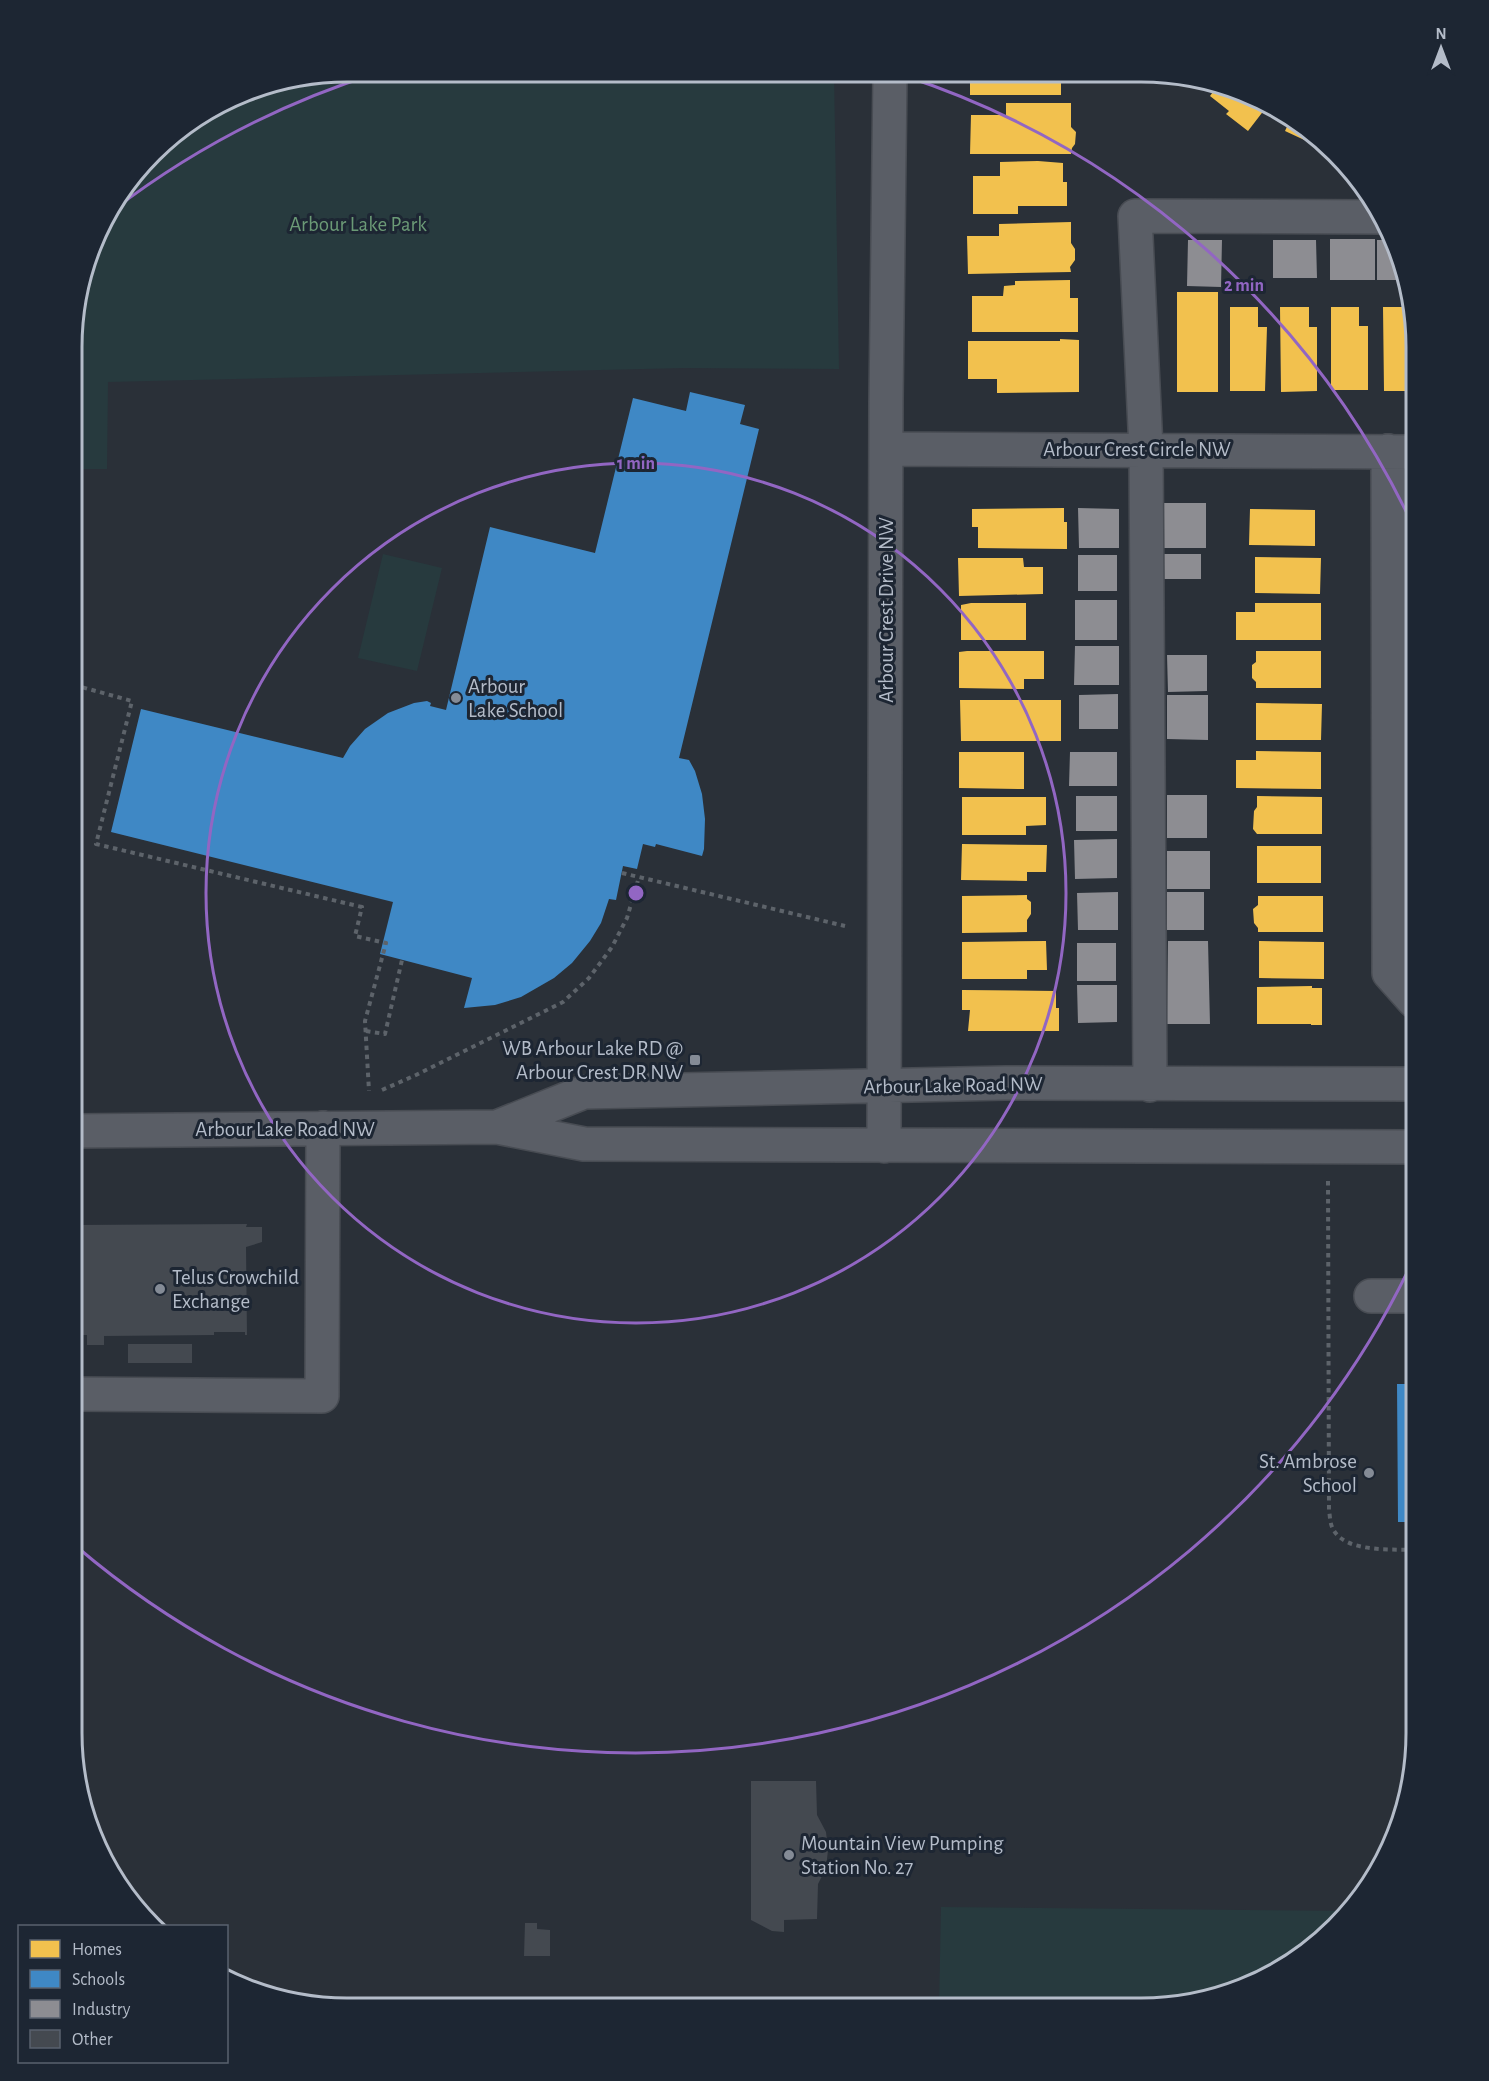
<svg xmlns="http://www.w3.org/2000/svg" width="1489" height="2081" font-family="'Alegreya Sans',sans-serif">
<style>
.green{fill:#273a3e}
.homes{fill:#f2c14e}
.schools{fill:#3f88c5}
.industry{fill:#8d8d92}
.building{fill:#444950}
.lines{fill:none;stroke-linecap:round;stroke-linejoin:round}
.minor-casing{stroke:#484c53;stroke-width:36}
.path{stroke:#5d636a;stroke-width:4;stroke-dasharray:4.5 4.5;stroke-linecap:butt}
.minor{stroke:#5a5e66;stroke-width:33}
.ring{fill:none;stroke:#9266c3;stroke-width:3}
.poi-dot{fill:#848b96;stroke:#1d2633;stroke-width:2}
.labels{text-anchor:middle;stroke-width:6;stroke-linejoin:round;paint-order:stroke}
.park-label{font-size:21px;fill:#6b9a76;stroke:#1d2633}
.street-label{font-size:21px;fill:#b4bcc9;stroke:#1d2633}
.poi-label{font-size:21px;fill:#b4bcc9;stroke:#1d2633;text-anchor:start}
.rim{fill:none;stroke:#b4bcc9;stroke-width:3}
.centre{fill:#9266c3;stroke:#1d2633;stroke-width:3}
.ring-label{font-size:18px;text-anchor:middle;font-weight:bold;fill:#9266c3;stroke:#1d2633;stroke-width:6;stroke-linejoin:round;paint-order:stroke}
</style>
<rect width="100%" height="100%" fill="#2a3038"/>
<path class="green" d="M 347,72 L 834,73 L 839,369 L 684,368 L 108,382 L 107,469 L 74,469 L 74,311 L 109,210 L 166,140 L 258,87 Z
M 383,554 L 442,568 L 417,671 L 358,658 Z
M 941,1907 L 1349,1911 L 1323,1941 L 1263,1981 L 1142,2009 L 939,2008 Z"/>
<path class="homes" d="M 970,74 L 1073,74 L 1073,77 L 1068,82 L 1061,83 L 1061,95 L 970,95 Z
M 1218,85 L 1247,93 L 1268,105 L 1248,131 L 1226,114 L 1229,111 L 1210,96 Z
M 1006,103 L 1071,103 L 1071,127 L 1076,132 L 1075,144 L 1072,148 L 1071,154 L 970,154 L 971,115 L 1006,115 Z
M 1291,118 L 1309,129 L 1319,141 L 1315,139 L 1313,144 L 1285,131 Z
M 1038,161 L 1063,163 L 1063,182 L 1067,182 L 1067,206 L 1018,206 L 1018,214 L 973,214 L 973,176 L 1000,176 L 1000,162 Z
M 1071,222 L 1071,243 L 1075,249 L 1075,260 L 1070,267 L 1071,272 L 968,274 L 967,236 L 999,236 L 999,224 Z
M 1070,280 L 1070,298 L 1078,298 L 1078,332 L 972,332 L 972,296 L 1003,296 L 1004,286 L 1015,285 L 1015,281 Z
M 1177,292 L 1218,292 L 1218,392 L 1177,392 Z
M 1230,307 L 1258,307 L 1258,327 L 1267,327 L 1265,391 L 1230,391 Z
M 1280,307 L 1309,307 L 1309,327 L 1317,327 L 1317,391 L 1281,392 Z
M 1331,307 L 1359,307 L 1359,326 L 1368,326 L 1368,390 L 1331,390 Z
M 1383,307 L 1408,307 L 1417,347 L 1417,391 L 1384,391 Z
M 1060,339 L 1079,340 L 1079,392 L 997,393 L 997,379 L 968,379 L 968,341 L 1060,341 Z
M 1064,508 L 1064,522 L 1067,522 L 1067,549 L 978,548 L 978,527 L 972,527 L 972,509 Z
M 1250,509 L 1315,510 L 1315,546 L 1249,545 Z
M 1255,557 L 1321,558 L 1320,594 L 1255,593 Z
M 958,558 L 1023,558 L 1024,567 L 1043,567 L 1043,594 L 959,596 Z
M 971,603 L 1026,603 L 1026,640 L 961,640 L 961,605 Z
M 1255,603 L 1321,603 L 1321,640 L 1236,640 L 1236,612 L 1255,612 Z
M 967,651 L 1044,651 L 1044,679 L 1024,679 L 1024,689 L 959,688 L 959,652 Z
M 1256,651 L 1321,651 L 1321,688 L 1256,688 L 1256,682 L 1252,678 L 1252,665 L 1256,662 Z
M 960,700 L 1061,700 L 1061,741 L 961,741 Z
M 1256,703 L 1322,704 L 1321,740 L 1256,740 Z
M 1256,751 L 1321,752 L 1321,789 L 1236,788 L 1236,760 L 1256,760 Z
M 959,752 L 1024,752 L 1024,789 L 959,788 Z
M 1257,796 L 1322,797 L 1322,834 L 1257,834 L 1253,829 L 1254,811 L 1257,807 Z
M 962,797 L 1046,797 L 1046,825 L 1026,826 L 1026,835 L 962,835 Z
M 962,844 L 1047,845 L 1046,872 L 1027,872 L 1027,881 L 961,880 Z
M 1257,846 L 1321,846 L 1321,883 L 1257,883 Z
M 1027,895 L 1027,899 L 1031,902 L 1031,914 L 1027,920 L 1027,932 L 962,933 L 962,896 Z
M 1258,896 L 1323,896 L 1323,932 L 1258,932 L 1258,928 L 1254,923 L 1253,909 L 1258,905 Z
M 1046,941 L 1047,970 L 1027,970 L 1027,979 L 962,979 L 962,942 Z
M 1259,941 L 1324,942 L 1324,979 L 1259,978 Z
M 1312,986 L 1312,988 L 1322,988 L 1322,1025 L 1311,1025 L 1311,1024 L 1257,1024 L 1257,987 Z
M 962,990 L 1056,991 L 1056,1008 L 1059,1008 L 1059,1031 L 968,1031 L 970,1010 L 962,1010 Z"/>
<path class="schools" d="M 690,392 L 745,405 L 740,424 L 759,429 L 679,758 L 689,760 L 695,771 L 702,794 L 705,819 L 704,849 L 702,856 L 656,844 L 655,847 L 643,844 L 637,869 L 623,866 L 616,900 L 609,899 L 601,923 L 590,941 L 572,963 L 554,978 L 521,997 L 495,1005 L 464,1008 L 472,978 L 380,954 L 393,902 L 111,832 L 141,709 L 343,758 L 350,746 L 365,729 L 388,713 L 414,703 L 427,701 L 431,703 L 430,706 L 446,710 L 490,527 L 595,553 L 633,398 L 686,411 Z
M 1397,1384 L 1417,1384 L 1416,1522 L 1398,1522 Z"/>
<path class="industry" d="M 1330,239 L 1375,239 L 1375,280 L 1330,280 Z
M 1188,240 L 1222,240 L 1221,287 L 1187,286 Z
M 1273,240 L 1316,240 L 1317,278 L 1273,278 Z
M 1377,240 L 1392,240 L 1401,280 L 1377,280 Z
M 1164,503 L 1206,503 L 1206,548 L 1164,548 Z
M 1078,508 L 1119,509 L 1119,548 L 1079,548 Z
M 1163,554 L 1201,554 L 1201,579 L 1164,579 Z
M 1078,555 L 1117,555 L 1117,591 L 1078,591 Z
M 1075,600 L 1117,600 L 1117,640 L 1075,640 Z
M 1075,646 L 1119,646 L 1119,685 L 1074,685 Z
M 1167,655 L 1207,655 L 1207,691 L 1168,692 Z
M 1118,694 L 1118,729 L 1079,729 L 1079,695 Z
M 1167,695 L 1208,695 L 1208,740 L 1167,739 Z
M 1070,752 L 1117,752 L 1117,786 L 1069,786 Z
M 1167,795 L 1207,795 L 1207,838 L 1167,838 Z
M 1076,796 L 1117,796 L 1117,831 L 1076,831 Z
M 1117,839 L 1117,878 L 1075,879 L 1074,840 Z
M 1167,851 L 1210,851 L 1210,889 L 1167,889 Z
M 1118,892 L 1118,930 L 1078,930 L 1077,893 Z
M 1167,892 L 1204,892 L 1204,930 L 1167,930 Z
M 1168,941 L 1208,941 L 1210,1024 L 1167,1024 Z
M 1077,943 L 1116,943 L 1116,981 L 1077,981 Z
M 1077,985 L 1117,985 L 1117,1022 L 1078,1023 Z"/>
<path class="building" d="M 247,1224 L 246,1227 L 262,1227 L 262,1242 L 246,1247 L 247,1335 L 245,1335 L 245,1332 L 214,1332 L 214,1335 L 104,1336 L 104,1345 L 87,1345 L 87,1335 L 73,1335 L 73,1225 Z
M 128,1344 L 192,1344 L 192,1363 L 128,1363 Z
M 751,1781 L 816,1781 L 817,1815 L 826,1832 L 828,1850 L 826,1868 L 818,1884 L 817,1919 L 784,1920 L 784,1932 L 772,1931 L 751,1920 Z
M 525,1923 L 537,1923 L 537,1929 L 550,1930 L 550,1956 L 524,1956 Z"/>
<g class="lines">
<g class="minor-casing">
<path id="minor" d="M 886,449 L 1417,452
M 1388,451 L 1389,973 L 1414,1001 L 1417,1001
M 1150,1085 L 1146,449 L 1135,216 L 1381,217
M 497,1127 L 584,1092 L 1005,1083 L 1417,1084
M 73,1131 L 497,1127 L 584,1144 L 1417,1147
M 884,1146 L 886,401 L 890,74
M 1371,1296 L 1417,1296
M 73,1394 L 322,1396 L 323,1128"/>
</g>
<path class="path" d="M 74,685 L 132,701 L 96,844 L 362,907 L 355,936 L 386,943 L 365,1021 L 369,1091
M 622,873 L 845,926
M 366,1031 L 385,1034 L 402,960
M 382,1090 L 416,1075 L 563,1002 L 589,978 L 612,947 L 627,918 L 639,877
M 1328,1181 L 1329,1510 C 1330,1516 1330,1524 1333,1529 C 1345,1553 1393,1549 1416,1550"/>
<use href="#minor" class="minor"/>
</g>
<g class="ring">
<circle cx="636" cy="893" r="430"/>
<path d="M1415 1256A860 860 0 0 1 77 1547M112 211A860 860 0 0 1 377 73M902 75A860 860 0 0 1 1415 530"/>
</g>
<g class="poi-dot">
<circle cx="456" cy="698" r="6"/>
<rect x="689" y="1054" width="12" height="12" rx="3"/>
<circle cx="160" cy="1289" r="6"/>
<circle cx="1369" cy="1473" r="6"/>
<circle cx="789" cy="1855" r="6"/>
</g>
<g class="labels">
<g class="park-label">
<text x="358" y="231">Arbour Lake Park</text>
</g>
<g class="street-label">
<text x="1137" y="456">Arbour Crest Circle NW</text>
<text transform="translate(886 610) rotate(-90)" y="7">Arbour Crest Drive NW</text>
<text transform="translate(953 1085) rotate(-1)" y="7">Arbour Lake Road NW</text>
<text x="285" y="1136">Arbour Lake Road NW</text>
</g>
<g class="poi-label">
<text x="468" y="693">Arbour<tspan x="468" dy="24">Lake School</tspan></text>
<text x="683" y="1055" text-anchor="end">WB Arbour Lake RD @<tspan x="683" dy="24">Arbour Crest DR NW</tspan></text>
<text x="172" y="1284">Telus Crowchild<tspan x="172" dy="24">Exchange</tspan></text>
<text x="1357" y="1468" text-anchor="end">St. Ambrose<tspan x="1357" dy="24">School</tspan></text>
<text x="801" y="1850">Mountain View Pumping<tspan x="801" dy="24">Station No. 27</tspan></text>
</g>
</g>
<path d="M0 0H1489V2081H0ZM347 82H1141A265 265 0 0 1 1406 347V1733A265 265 0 0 1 1141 1998H347A265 265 0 0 1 82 1733V347A265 265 0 0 1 347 82Z" fill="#1d2633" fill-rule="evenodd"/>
<path class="rim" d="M347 82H1141A265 265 0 0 1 1406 347V1733A265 265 0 0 1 1141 1998H347A265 265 0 0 1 82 1733V347A265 265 0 0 1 347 82Z"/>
<circle cx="636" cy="893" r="9" class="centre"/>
<g class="ring-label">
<text x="1244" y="291">2 min</text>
<text x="636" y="469">1 min</text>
</g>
<rect x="18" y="1925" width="210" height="138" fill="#1d2633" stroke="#59626f" stroke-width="1.5"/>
<rect x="30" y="1940" width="30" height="18" fill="#f2c14e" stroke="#59626f" stroke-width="1.5"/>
<text x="72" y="1955" font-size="18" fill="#b4bcc9">Homes</text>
<rect x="30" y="1970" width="30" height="18" fill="#3f88c5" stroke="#59626f" stroke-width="1.5"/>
<text x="72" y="1985" font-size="18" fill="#b4bcc9">Schools</text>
<rect x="30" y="2000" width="30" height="18" fill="#8d8d92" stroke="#59626f" stroke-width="1.5"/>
<text x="72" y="2015" font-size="18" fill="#b4bcc9">Industry</text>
<rect x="30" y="2030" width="30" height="18" fill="#444950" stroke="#59626f" stroke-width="1.5"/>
<text x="72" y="2045" font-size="18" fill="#b4bcc9">Other</text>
<g transform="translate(1441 48)" stroke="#1d2633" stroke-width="4.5" paint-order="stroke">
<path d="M0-4.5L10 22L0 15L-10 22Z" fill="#b4bcc9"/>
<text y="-9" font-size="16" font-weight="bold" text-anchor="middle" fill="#b4bcc9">N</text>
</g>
</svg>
